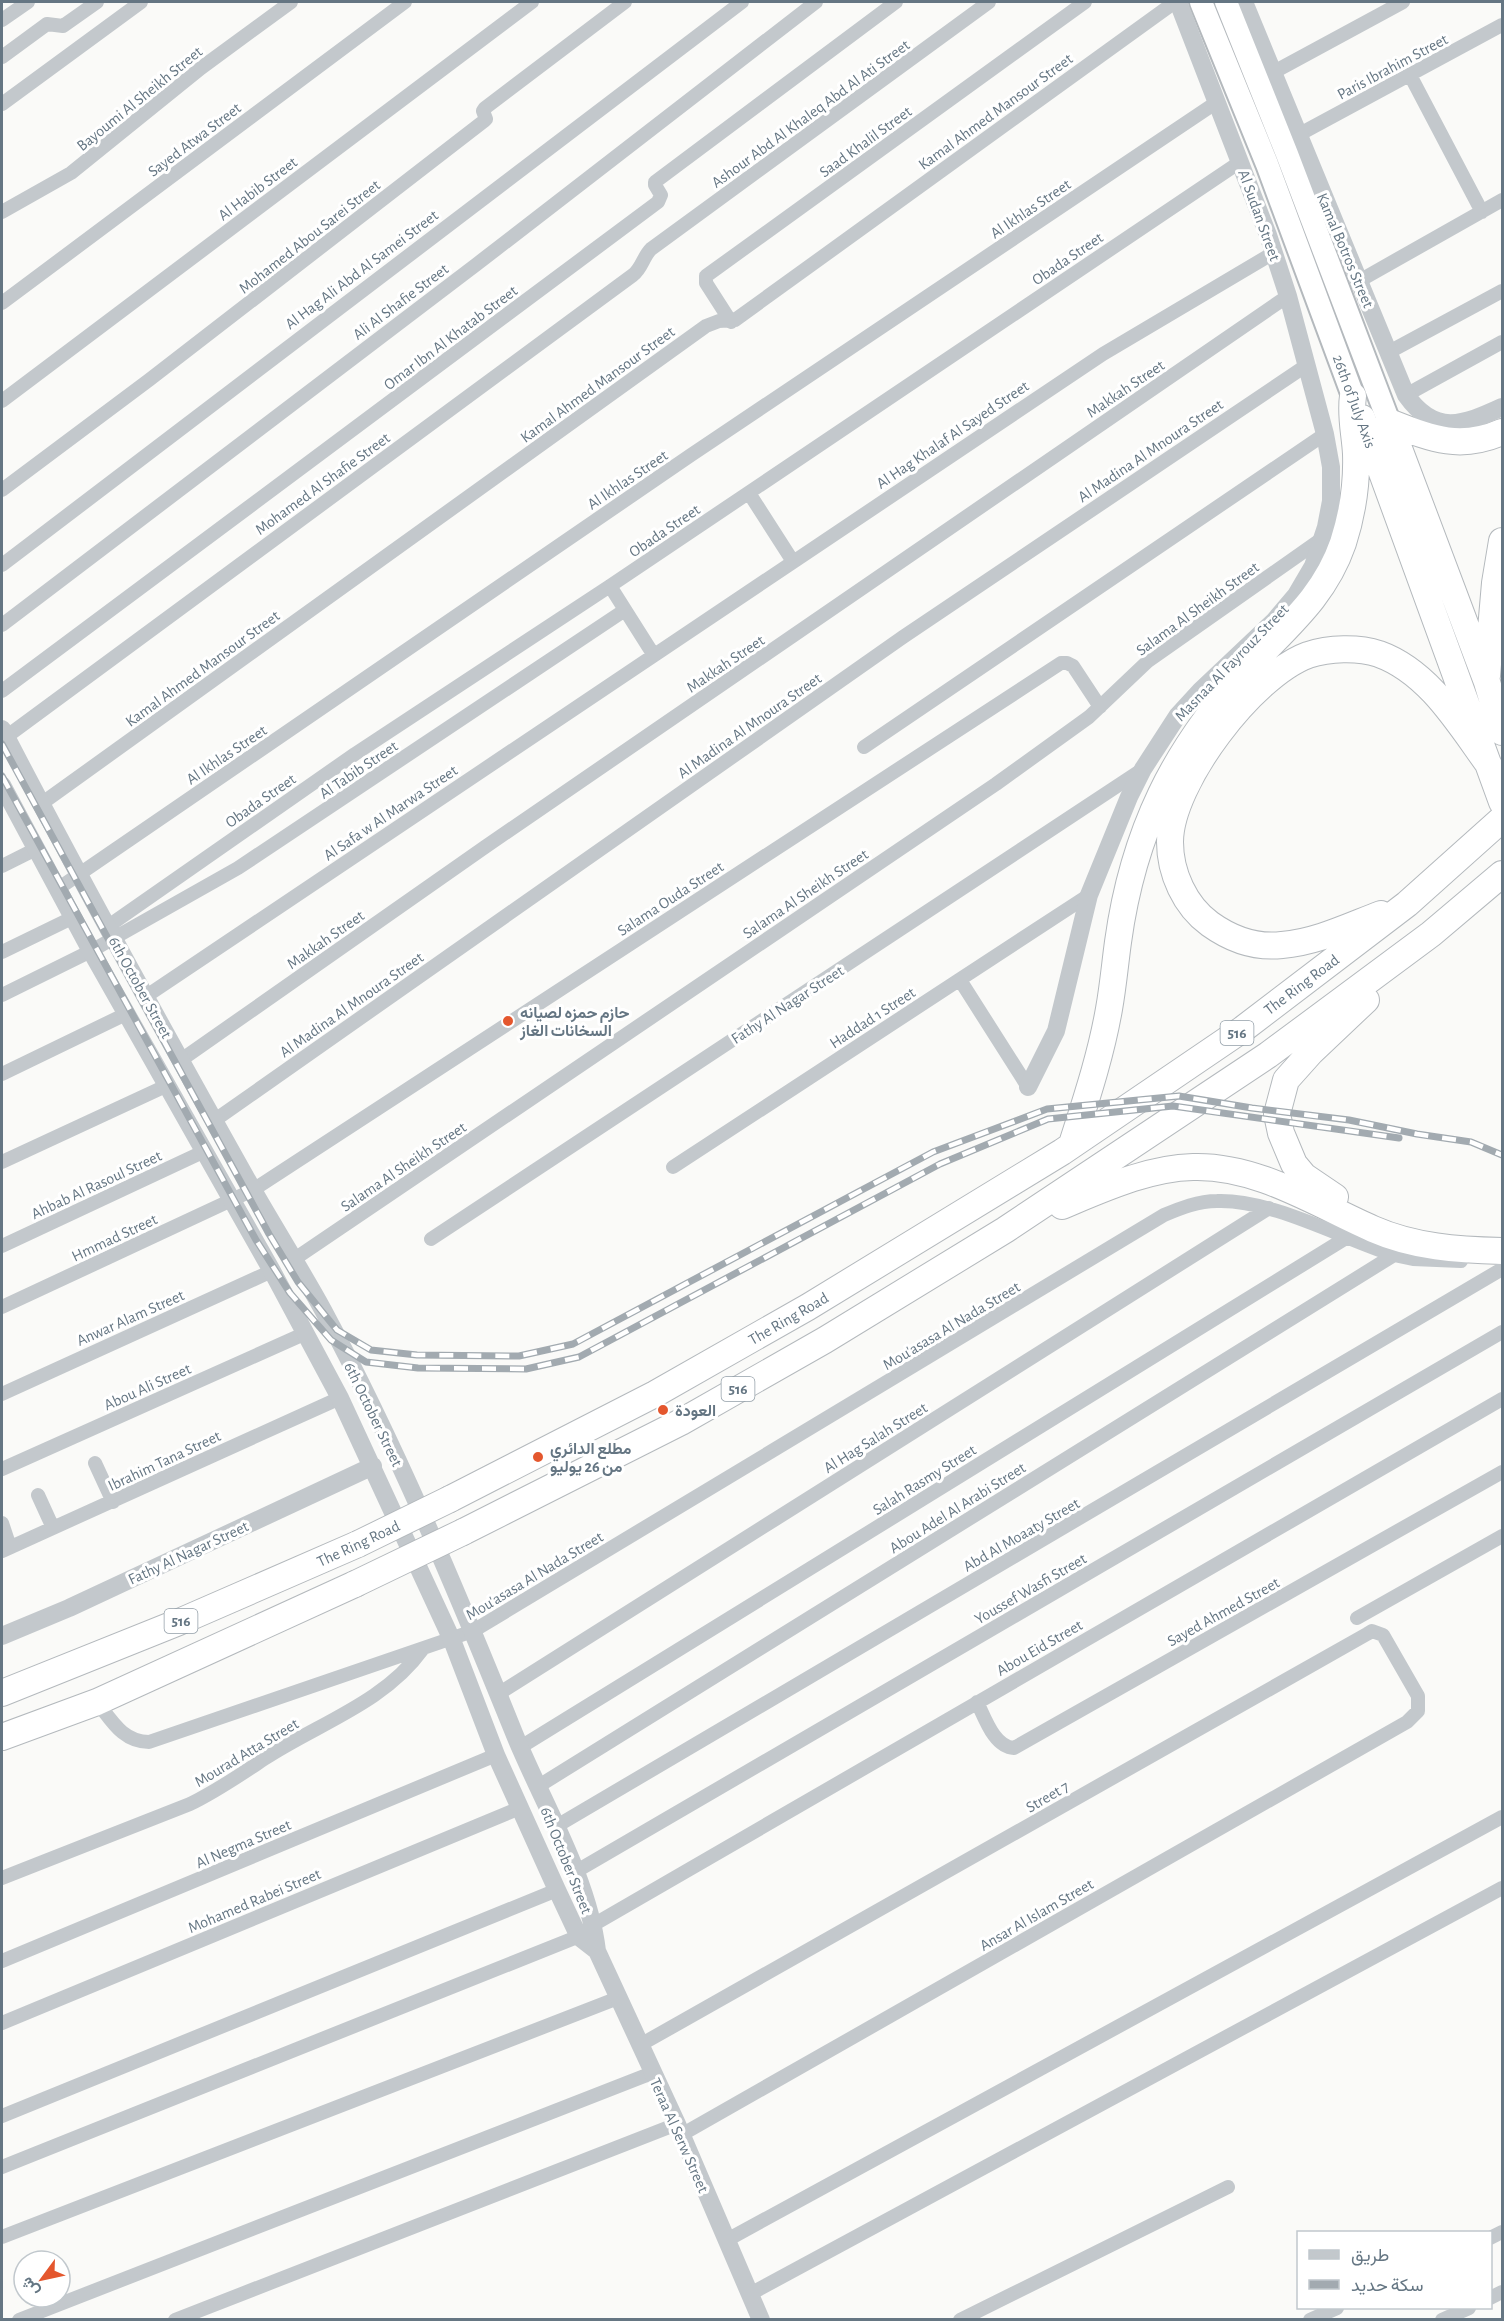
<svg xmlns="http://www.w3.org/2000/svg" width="1504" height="2321" font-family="'Alegreya Sans',Vazirmatn,sans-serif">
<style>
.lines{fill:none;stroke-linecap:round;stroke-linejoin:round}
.trunk-casing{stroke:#b4b9bd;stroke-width:26}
.motorway-casing{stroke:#b4b9bd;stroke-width:28}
.minor{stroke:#c3c8cc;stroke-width:14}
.tertiary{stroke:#c3c8cc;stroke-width:18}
.trunk{stroke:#fff;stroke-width:22}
.motorway{stroke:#fff;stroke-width:26}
.rail-casing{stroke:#a2aab0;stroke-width:7}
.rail{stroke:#fff;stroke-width:4.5;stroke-dasharray:14;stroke-linecap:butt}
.motorway-bridge-casing{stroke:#b4b9bd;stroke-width:28;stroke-linecap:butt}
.motorway-bridge{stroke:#fff;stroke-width:26}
.poi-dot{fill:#e4572e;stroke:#fff;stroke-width:2}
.labels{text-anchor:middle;stroke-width:6;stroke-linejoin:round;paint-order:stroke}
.shield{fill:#fff;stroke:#939fa8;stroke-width:1.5}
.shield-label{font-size:15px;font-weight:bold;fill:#657683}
.street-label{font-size:16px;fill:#657683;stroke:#fff}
.poi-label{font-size:16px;font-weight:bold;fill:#657683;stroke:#fff;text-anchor:start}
</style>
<rect width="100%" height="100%" fill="#fafaf8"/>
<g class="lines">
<g class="trunk-casing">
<path id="trunk" d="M 1201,2 L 1267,164 L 1353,396
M 1226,2 L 1287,154 L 1389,422"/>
</g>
<g class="motorway-casing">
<path id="motorway" d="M 1362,418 L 1502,802
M 1389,422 L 1487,682 L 1502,732
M 1389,422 C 1430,438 1459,451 1502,432
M 1487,676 L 1495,583 L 1502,541
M 1381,914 C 1349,926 1317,942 1282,945 C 1256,948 1231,939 1210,924 C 1185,906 1170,873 1170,842 C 1170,783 1253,675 1308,655 C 1329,648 1358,647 1379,654 C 1429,672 1459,724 1489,765
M 1072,1144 C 1086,1100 1101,1055 1109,1009 C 1113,987 1115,964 1118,942 C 1125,891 1139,840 1161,794 C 1183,748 1214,706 1248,668 C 1286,627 1324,598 1343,543 C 1352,515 1357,484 1356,454 C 1355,434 1350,416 1353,396
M 1335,1197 L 1304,1176 L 1294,1164 L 1281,1133 L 1277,1114 L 1286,1080 L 1311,1052 L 1366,1000
M 1062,1206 C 1103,1189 1148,1168 1193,1167 C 1257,1165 1316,1204 1373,1229 C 1414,1247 1458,1250 1502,1251
M 450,1499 L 655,1394 L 808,1307 L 1062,1152 L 1243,1029 L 1407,904 L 1502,819
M 463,1532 L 681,1422 L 825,1340 L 1005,1230 L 1268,1055 L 1431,934 L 1502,874
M 2,1693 L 179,1622 L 358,1544
M 2,1737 L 97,1702 L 355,1584"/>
</g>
<path class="minor" d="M 2,20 L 28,2
M 2,57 L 47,24 L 63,26 L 97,2
M 1272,73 L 1403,2
M 1410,75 L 1482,212
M 2,104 L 141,2
M 1298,135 L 1502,25
M 2,212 L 71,173 L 201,68 L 291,2
M 1359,281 L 1502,200
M 2,303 L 405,2
M 731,322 L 706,283 L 706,276 L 1085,2
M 1389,352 L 1502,291
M 1406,395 L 1502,342
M 2,401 L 532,2
M 2,490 L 149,380 L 484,121 L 486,119 L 483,111 L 485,108 L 625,2
M 749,493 L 792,560
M 2,565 L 742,2
M 610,586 L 653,654
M 2,625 L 477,264 L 816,2
M 2,691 L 658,202 L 661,195 L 655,185 L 655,182 L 896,2
M 6,737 L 633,275 C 642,268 643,257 651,249 L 989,2
M 864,747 L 1325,434
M 41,804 L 706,326 L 719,321 L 735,320 L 1175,2
M 2,866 L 36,849
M 59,888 L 691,455 L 1217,102
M 107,927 L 355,754 L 610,586 L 1240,162
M 2,952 L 74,917
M 960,980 L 1028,1087
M 2,995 L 91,951 L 238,868 L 625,610
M 145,997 L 1103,354 L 1275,252
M 181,1060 L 485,847 L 1288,296
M 2,1074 L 128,1013
M 215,1120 L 903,637 L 1307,365
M 2,1162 L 168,1085
M 673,1167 L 1089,895
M 431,1239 L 1143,769
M 2,1246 L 205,1151
M 293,1260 L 996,784 L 1089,717 L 1148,661 L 1323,538
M 2,1307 L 253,1190 L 1061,663 L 1067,663 L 1073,666 L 1100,707
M 2,1394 L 272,1271
M 95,1463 L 113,1502
M 2,1469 L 306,1333
M 38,1495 L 53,1528
M 2,1523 L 10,1547
M 2,1551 L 340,1398
M 1357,1618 L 1502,1536
M 498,1694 L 1269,1208
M 97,1702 C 112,1721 123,1742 149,1742 L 473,1631 L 1164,1215 C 1181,1208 1198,1201 1217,1201 C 1271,1199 1341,1238 1394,1255 L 1413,1259 L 1461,1261
M 977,1702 C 985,1718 994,1747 1014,1748 L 1502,1472
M 519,1748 L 1346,1238
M 537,1787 L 1394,1255
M 555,1827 L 1502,1269
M 575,1872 L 1502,1332
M 2,1878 L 190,1804 C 217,1791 240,1775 264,1759 C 317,1724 384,1703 422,1650
M 593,1925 L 1502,1399
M 2,1961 L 496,1755
M 2,2023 L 520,1808
M 640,2045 L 1367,1634 L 1372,1631 L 1383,1635 L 1418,1696 L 1418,1711 L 1407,1722 L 681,2135
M 2,2116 L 557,1890
M 2,2167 L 587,1933
M 2,2237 L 618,1998
M 1490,2238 L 1502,2232
M 727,2240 L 1502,1817
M 750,2294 L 1502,1888
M 1490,2298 L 1502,2292
M 19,2320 L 652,2073
M 175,2320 L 677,2124
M 960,2320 L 1228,2187
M 1310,2320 L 1337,2308
M 1442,2320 L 1469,2308"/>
<path class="tertiary" d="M 1244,2 L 1406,395 C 1435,436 1463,425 1502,407
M 2,729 C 83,885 168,1039 254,1192 C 277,1232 301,1270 323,1310 C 395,1444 455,1587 512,1728 C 540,1799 588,1875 597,1951 L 677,2124 L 761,2320
M 2,785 L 91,951 L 272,1271 L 340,1398 L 452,1640 L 496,1755 L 557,1890 L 579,1937 L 597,1951
M 1028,1087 L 1056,1031 L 1089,895 L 1129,797 L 1143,769 L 1178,715 L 1200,691 L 1274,621 L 1296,595 L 1313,566 L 1326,527 L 1331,501 L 1331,467 L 1325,434 L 1288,296 L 1268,235 L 1178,2
M 2,1636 L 69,1608 L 373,1466"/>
<use href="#trunk" class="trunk"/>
<use href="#motorway" class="motorway"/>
<g class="rail-casing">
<path id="rail" d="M 2,744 L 269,1234 L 298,1282 L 337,1330 L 371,1350 L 417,1355 L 519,1356 L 573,1344 L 933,1152 L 1047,1109 L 1179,1096 L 1252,1108 L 1349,1120 L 1417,1134 L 1471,1142 L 1502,1155
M 2,776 L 256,1240 L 290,1293 L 331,1340 L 366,1362 L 418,1368 L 526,1369 L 579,1357 L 940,1164 L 1048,1119 L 1173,1106 L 1399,1138"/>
</g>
<use href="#rail" class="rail"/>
<g class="motorway-bridge-casing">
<path id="motorway-bridge" d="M 358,1544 L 450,1499
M 355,1584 L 463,1532"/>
</g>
<use href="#motorway-bridge" class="motorway-bridge"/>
</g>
<g class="poi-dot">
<circle cx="508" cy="1021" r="6"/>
<circle cx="663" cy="1410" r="6"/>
<circle cx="538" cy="1457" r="6"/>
</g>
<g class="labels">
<g class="shield">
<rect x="1220.5" y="1021" width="33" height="24" rx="4.5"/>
<rect x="721.5" y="1377" width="33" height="24" rx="4.5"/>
<rect x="164.5" y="1609" width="33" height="24" rx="4.5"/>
</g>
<g class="shield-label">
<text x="1237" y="1038">516</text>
<text x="738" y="1394">516</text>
<text x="181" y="1626">516</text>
</g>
<g class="street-label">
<text transform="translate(1392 66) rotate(-28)" y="6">Paris Ibrahim Street</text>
<text transform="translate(139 98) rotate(-39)" y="6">Bayoumi Al Sheikh Street</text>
<text transform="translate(995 111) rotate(-36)" y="6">Kamal Ahmed Mansour Street</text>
<text transform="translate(810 113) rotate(-36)" y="6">Ashour Abd Al Khaleq Abd Al Ati Street</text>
<text transform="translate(194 139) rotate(-37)" y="6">Sayed Atwa Street</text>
<text transform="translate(865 141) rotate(-36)" y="6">Saad Khalil Street</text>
<text transform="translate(257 188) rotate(-37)" y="6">Al Habib Street</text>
<text transform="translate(1030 208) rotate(-34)" y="6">Al Ikhlas Street</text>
<text transform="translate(1260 215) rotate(70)" y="6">Al Sudan Street</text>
<text transform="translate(309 236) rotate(-38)" y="6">Mohamed Abou Sarei Street</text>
<text transform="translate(1346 250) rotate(67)" y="6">Kamal Botros Street</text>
<text transform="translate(1067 258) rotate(-34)" y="6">Obada Street</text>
<text transform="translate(361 269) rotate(-37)" y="6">Al Hag Ali Abd Al Samei Street</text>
<text transform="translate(400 301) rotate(-37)" y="6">Ali Al Shafie Street</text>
<text transform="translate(450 337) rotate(-37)" y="6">Omar Ibn Al Khatab Street</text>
<text transform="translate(597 384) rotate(-36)" y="6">Kamal Ahmed Mansour Street</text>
<text transform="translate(1125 388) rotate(-34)" y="6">Makkah Street</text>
<text transform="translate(1355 401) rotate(70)" y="6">26th of July Axis</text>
<text transform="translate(952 434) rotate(-34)" y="6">Al Hag Khalaf Al Sayed Street</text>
<text transform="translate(1150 450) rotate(-34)" y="6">Al Madina Al Mnoura Street</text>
<text transform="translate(627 479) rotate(-34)" y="6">Al Ikhlas Street</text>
<text transform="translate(322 483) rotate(-36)" y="6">Mohamed Al Shafie Street</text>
<text transform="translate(664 530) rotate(-34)" y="6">Obada Street</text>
<text transform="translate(1197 608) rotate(-36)" y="6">Salama Al Sheikh Street</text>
<text transform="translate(1231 662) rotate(-46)" y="6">Masnaa Al Fayrouz Street</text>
<text transform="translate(725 663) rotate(-34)" y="6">Makkah Street</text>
<text transform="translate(202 668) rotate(-36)" y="6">Kamal Ahmed Mansour Street</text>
<text transform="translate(749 725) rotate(-35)" y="6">Al Madina Al Mnoura Street</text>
<text transform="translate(226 754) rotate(-34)" y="6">Al Ikhlas Street</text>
<text transform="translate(358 769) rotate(-34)" y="6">Al Tabib Street</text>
<text transform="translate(260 800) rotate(-35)" y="6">Obada Street</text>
<text transform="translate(390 812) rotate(-34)" y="6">Al Safa w Al Marwa Street</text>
<text transform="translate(805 893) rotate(-34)" y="6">Salama Al Sheikh Street</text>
<text transform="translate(670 898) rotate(-33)" y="6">Salama Ouda Street</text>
<text transform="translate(325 939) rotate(-35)" y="6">Makkah Street</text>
<text transform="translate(1301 984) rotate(-37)" y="6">The Ring Road</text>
<text transform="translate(141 987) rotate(61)" y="6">6th October Street</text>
<text transform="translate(351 1004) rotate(-35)" y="6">Al Madina Al Mnoura Street</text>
<text transform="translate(787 1004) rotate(-33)" y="6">Fathy Al Nagar Street</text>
<text transform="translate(872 1017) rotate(-33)" y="6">Haddad 1 Street</text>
<text transform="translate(403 1166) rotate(-34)" y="6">Salama Al Sheikh Street</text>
<text transform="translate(96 1184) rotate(-25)" y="6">Ahbab Al Rasoul Street</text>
<text transform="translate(114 1237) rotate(-25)" y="6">Hmmad Street</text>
<text transform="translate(130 1317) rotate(-24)" y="6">Anwar Alam Street</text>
<text transform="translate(788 1318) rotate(-30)" y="6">The Ring Road</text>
<text transform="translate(951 1325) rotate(-31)" y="6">Mou'asasa Al Nada Street</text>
<text transform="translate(147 1386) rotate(-24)" y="6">Abou Ali Street</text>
<text transform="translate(374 1414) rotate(64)" y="6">6th October Street</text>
<text transform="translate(875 1437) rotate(-32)" y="6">Al Hag Salah Street</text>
<text transform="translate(164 1460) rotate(-25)" y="6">Ibrahim Tana Street</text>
<text transform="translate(924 1479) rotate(-32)" y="6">Salah Rasmy Street</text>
<text transform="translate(957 1507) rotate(-32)" y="6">Abou Adel Al Arabi Street</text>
<text transform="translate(1021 1534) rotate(-30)" y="6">Abd Al Moaaty Street</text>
<text transform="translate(358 1543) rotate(-25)" y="6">The Ring Road</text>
<text transform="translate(188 1552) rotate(-25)" y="6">Fathy Al Nagar Street</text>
<text transform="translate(534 1575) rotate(-31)" y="6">Mou'asasa Al Nada Street</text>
<text transform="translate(1030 1588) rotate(-30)" y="6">Youssef Wasfi Street</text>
<text transform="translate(1223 1611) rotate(-29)" y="6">Sayed Ahmed Street</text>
<text transform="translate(1039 1647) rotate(-30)" y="6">Abou Eid Street</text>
<text transform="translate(246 1752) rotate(-31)" y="6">Mourad Atta Street</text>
<text transform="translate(1047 1796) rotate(-30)" y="6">Street 7</text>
<text transform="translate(243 1843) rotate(-23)" y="6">Al Negma Street</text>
<text transform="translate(567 1860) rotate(68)" y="6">6th October Street</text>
<text transform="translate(254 1900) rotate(-23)" y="6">Mohamed Rabei Street</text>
<text transform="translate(1036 1914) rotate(-30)" y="6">Ansar Al Islam Street</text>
<text transform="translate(680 2135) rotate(66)" y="6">Teraa Al Serw Street</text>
</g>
<g class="poi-label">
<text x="520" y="1018">حازم حمزه لصيانه<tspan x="520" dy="18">السخانات الغاز</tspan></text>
<text x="675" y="1416">العودة</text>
<text x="550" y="1454">مطلع الدائري<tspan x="550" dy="18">من 26 يوليو</tspan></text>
</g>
</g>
<rect width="1504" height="2321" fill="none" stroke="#657683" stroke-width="6"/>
<rect x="1297" y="2231" width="195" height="78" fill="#ffffff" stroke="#c1c8cd" stroke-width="1.5"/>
<rect x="1309" y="2250" width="30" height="9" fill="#c3c8cc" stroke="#c1c8cd" stroke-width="1.5"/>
<text x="1351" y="2261" font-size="18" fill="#657683">طريق</text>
<rect x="1309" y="2280" width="30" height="9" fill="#a2aab0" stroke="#c1c8cd" stroke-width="1.5"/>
<text x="1351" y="2291" font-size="18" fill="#657683">سكة حديد</text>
<g transform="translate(42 2279) rotate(237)"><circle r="28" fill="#ffffff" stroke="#c1c8cd" stroke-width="1.5"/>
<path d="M0-4.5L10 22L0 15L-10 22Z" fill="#e4572e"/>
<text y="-9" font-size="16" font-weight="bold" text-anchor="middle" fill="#657683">ش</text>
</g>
</svg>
